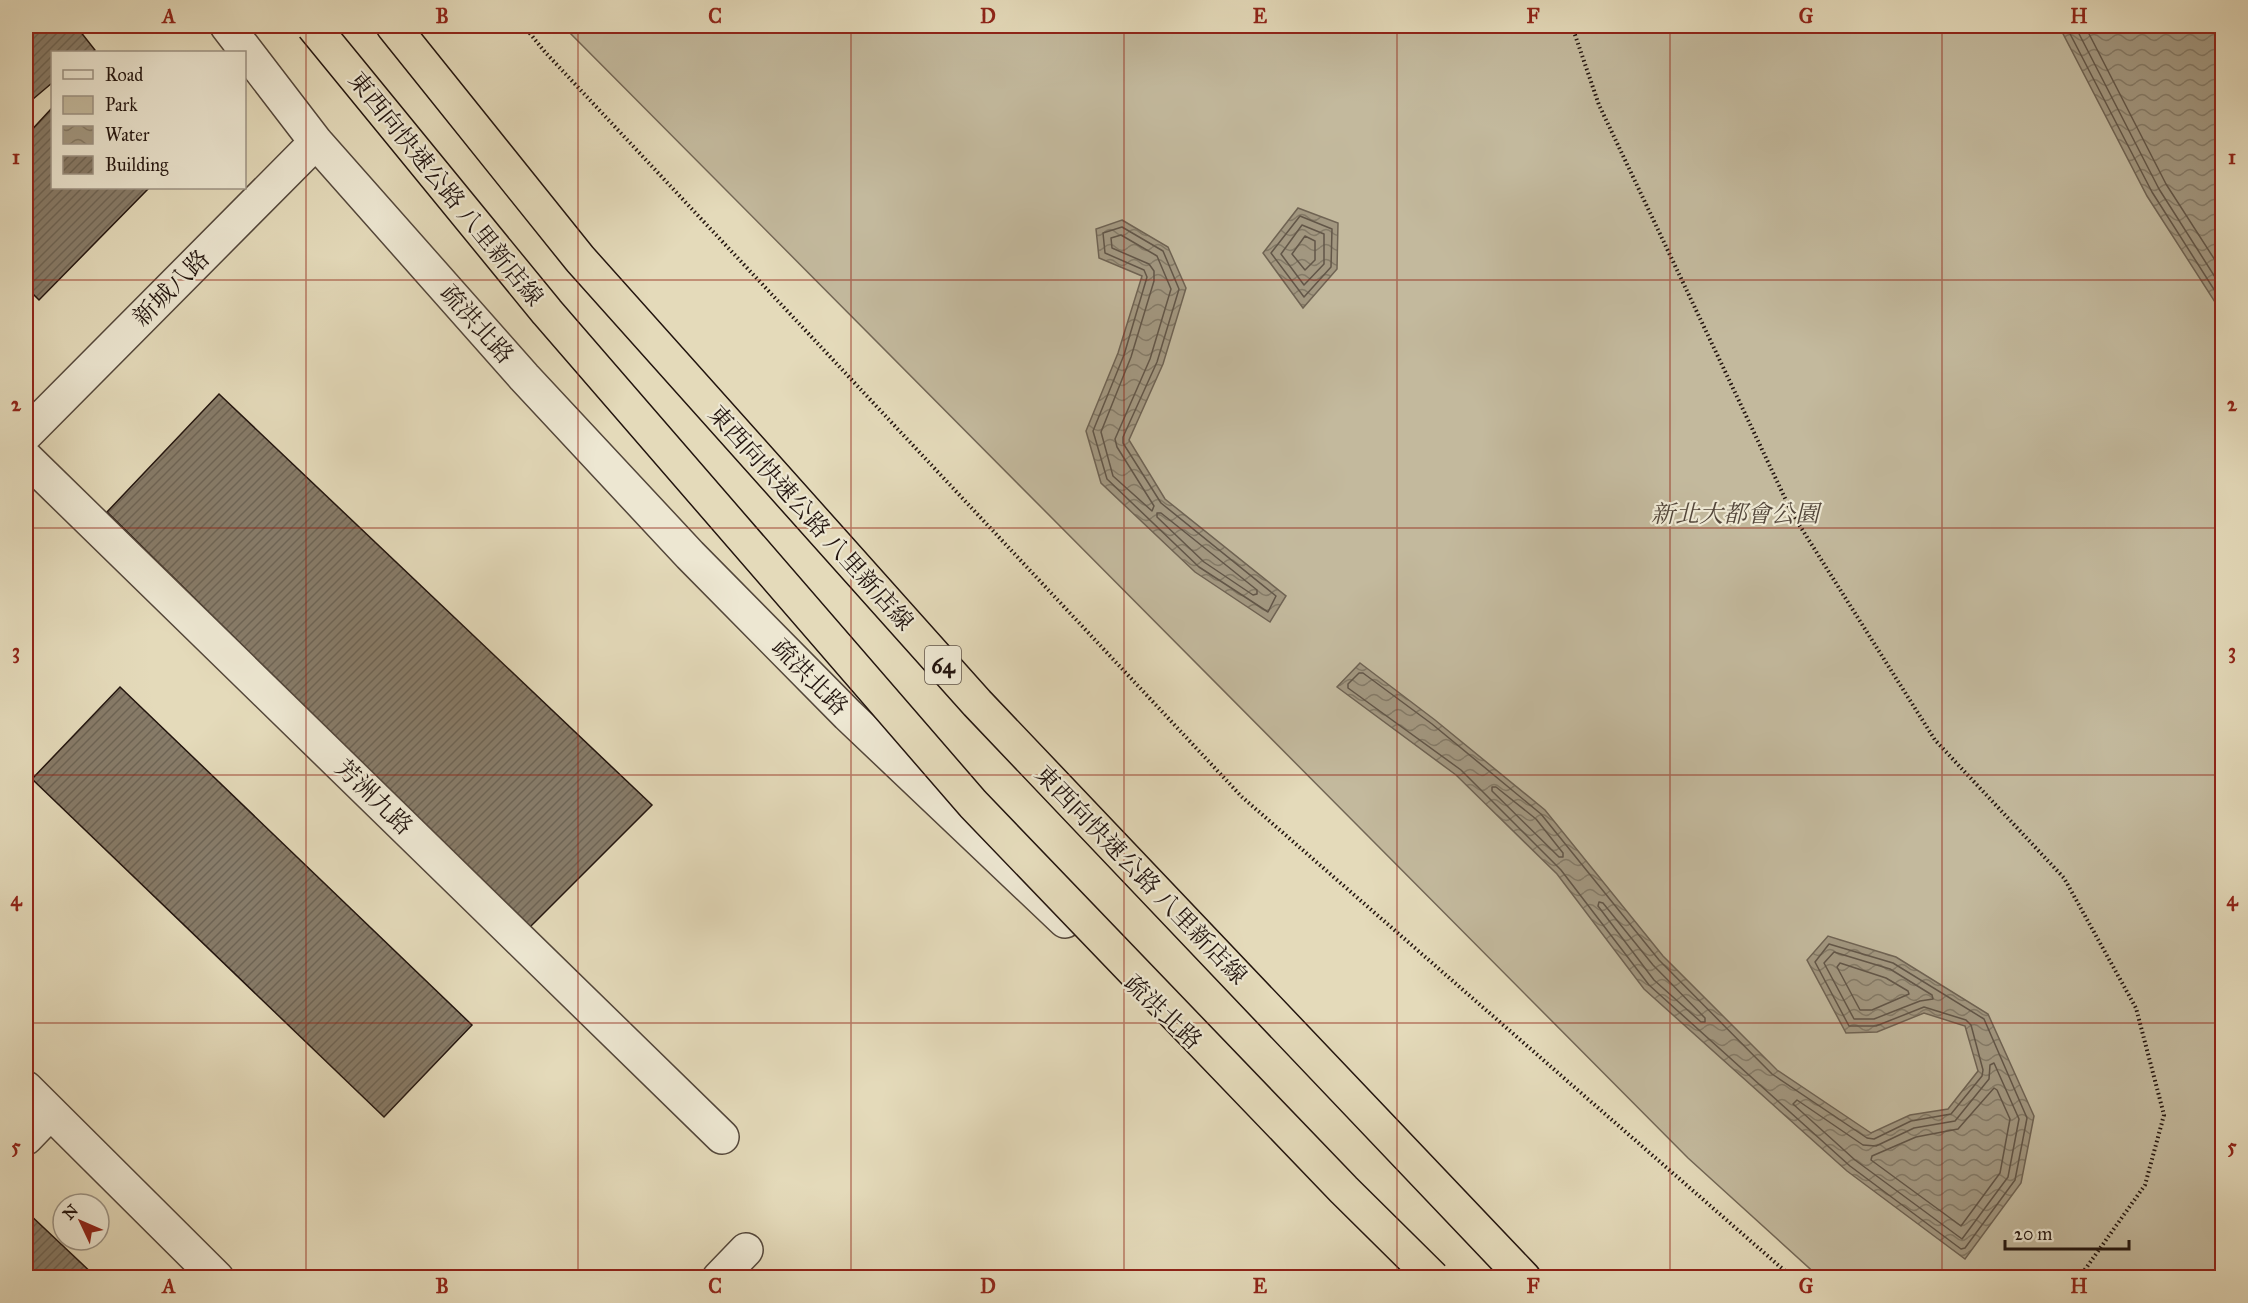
<svg xmlns="http://www.w3.org/2000/svg" width="2248" height="1303" font-family="'IM FELL Great Primer','Noto Serif TC',serif">
<style>
.green{fill:#c3b99d;stroke:#736756;stroke-width:1.5}
.water{fill:url(#water-waves);stroke:#6f6353;stroke-width:1.5}
.lines{fill:none;stroke-linecap:round;stroke-linejoin:round}
.shore{stroke:#625648;stroke-width:1.5}
.building{fill:url(#building-hatch);stroke:#23150f;stroke-width:1.5}
.street-casing{stroke:#53463a;stroke-width:36}
.highway-casing{stroke:#23150f;stroke-width:36}
.path{stroke:#23150f;stroke-width:4;stroke-dasharray:1.5 3;stroke-linecap:butt}
.street{stroke:#ede7d2;stroke-width:33}
.highway{stroke:#e4daba;stroke-width:33}
.highway-bridge-casing{stroke:#23150f;stroke-width:36;stroke-linecap:butt}
.highway-bridge{stroke:#e4daba;stroke-width:33}
.grid{fill:none;stroke:#8f2418;stroke-width:1.5;stroke-opacity:0.55}
.labels{text-anchor:middle;stroke-width:4.5;stroke-linejoin:round;paint-order:stroke}
.shield{fill:#ede7d2;stroke:#60544a;stroke-width:1.5}
.shield-label{font-size:22px;font-weight:bold;fill:#23150f}
.street-label{font-size:24px;fill:#23150f;stroke:#ede7d2}
.park-label{font-size:24px;font-style:italic;fill:#53463a;stroke:#ede7d2}
.neatline{fill:none;stroke:#8f2418;stroke-width:2}
.grid-label{font-size:20px;text-anchor:middle;font-weight:bold;fill:#8f2418}
</style>
<defs>
<pattern id="water-waves" width="16" height="10" patternUnits="userSpaceOnUse" patternTransform="scale(1.5)"><rect width="16" height="10" fill="#a29780"/><path d="M0 5q4-4 8 0t8 0" fill="none" stroke="#847a67"/></pattern>
<pattern id="building-hatch" width="6" height="6" patternUnits="userSpaceOnUse" patternTransform="scale(1.5)"><rect width="6" height="6" fill="#877b68"/><path d="M-1 1l2-2M0 6l6-6M5 7l2-2" fill="none" stroke="#6e6454"/></pattern>
</defs>
<rect width="100%" height="100%" fill="#e4daba"/>
<filter id="stains"><feTurbulence type="fractalNoise" baseFrequency=".00333" numOctaves="4"/><feColorMatrix values="0 0 0 0 .2 0 0 0 0 .09 0 0 0 0 .02 0 0 0 .5 -.17"/></filter>
<radialGradient id="worn" r=".72"><stop offset=".6" stop-color="#630" stop-opacity="0"/><stop offset="1" stop-color="#630" stop-opacity=".3"/></radialGradient>
<path class="green" d="M 563,26 L 2222,26 L 2222,1277 L 1819,1277 L 1688,1158 Z"/>
<path class="water" d="M 2059,26 L 2222,26 L 2222,313 L 2147,196 Z
M 1298,208 L 1338,223 L 1337,269 L 1303,308 L 1263,253 Z
M 1122,220 L 1168,247 L 1186,288 L 1163,364 L 1129,440 L 1165,499 L 1286,596 L 1270,622 L 1195,572 L 1101,483 L 1086,431 L 1118,353 L 1142,276 L 1099,258 L 1096,229 Z
M 1360,663 L 1435,720 L 1545,810 L 1663,956 L 1777,1070 L 1871,1133 L 1910,1115 L 1948,1109 L 1978,1071 L 1965,1026 L 1924,1013 L 1877,1032 L 1846,1033 L 1807,960 L 1828,936 L 1896,957 L 1988,1014 L 2034,1116 L 2021,1183 L 1965,1259 L 1847,1171 L 1644,989 L 1557,874 L 1456,775 L 1337,687 Z"/>
<g class="lines">
<path class="shore" d="M 2066,26 L 2152,192 L 2222,302
M 2075,26 L 2159,189 L 2222,288
M 2085,26 L 2166,184 L 2222,271
M 1300,216 L 1332,229 L 1331,267 L 1304,297 L 1271,253 Z
M 1302,225 L 1324,234 L 1324,264 L 1304,285 L 1281,254 Z
M 1122,227 L 1163,251 L 1179,289 L 1157,362 L 1123,437 L 1123,443 L 1161,503 L 1276,596 L 1268,612 L 1199,567 L 1107,479 L 1093,431 L 1124,355 L 1147,277 L 1144,270 L 1105,253 L 1103,233 Z
M 1121,235 L 1157,256 L 1171,289 L 1150,359 L 1115,439 L 1117,447 L 1154,506 L 1152,511 L 1113,476 L 1101,432 L 1131,357 L 1154,281 L 1154,271 L 1149,264 L 1112,248 L 1111,238 Z
M 1305,236 L 1315,241 L 1315,260 L 1305,270 L 1292,254 Z
M 1157,513 L 1161,513 L 1257,590 L 1257,594 L 1253,595 L 1204,562 L 1157,517 Z
M 1359,673 L 1363,673 L 1432,724 L 1541,814 L 1659,960 L 1772,1074 L 1867,1138 L 1874,1139 L 1911,1121 L 1951,1114 L 1982,1076 L 1983,1070 L 1971,1025 L 1966,1020 L 1924,1007 L 1876,1026 L 1849,1026 L 1815,962 L 1829,944 L 1893,963 L 1984,1019 L 2027,1118 L 2015,1180 L 1965,1248 L 1961,1249 L 1850,1166 L 1649,985 L 1561,870 L 1461,770 L 1348,688 L 1348,684 Z
M 1492,787 L 1496,787 L 1536,819 L 1563,853 L 1563,857 L 1559,857 L 1492,791 Z
M 1599,902 L 1603,903 L 1653,965 L 1705,1018 L 1705,1022 L 1701,1022 L 1654,980 L 1598,906 Z
M 1834,952 L 1890,969 L 1932,995 L 1933,999 L 1920,1001 L 1874,1019 L 1854,1019 L 1824,963 Z
M 1840,963 L 1886,978 L 1908,991 L 1909,994 L 1872,1010 L 1860,1010 L 1837,967 Z
M 1994,1063 L 2019,1119 L 2008,1177 L 1962,1239 L 1855,1160 L 1793,1104 L 1797,1100 L 1863,1145 L 1876,1146 L 1914,1128 L 1955,1121 L 1989,1079 L 1990,1065 Z
M 1994,1088 L 1997,1090 L 2010,1119 L 2000,1173 L 1961,1226 L 1871,1160 L 1872,1156 L 1916,1137 L 1958,1129 Z"/>
</g>
<path class="building" d="M 26,26 L 76,26 L 95,50 L 92,52 L 52,52 L 52,83 L 26,105 Z
M 52,108 L 52,188 L 149,188 L 39,300 L 26,287 L 26,136 Z
M 219,394 L 652,805 L 529,928 L 107,512 Z
M 120,687 L 472,1025 L 384,1117 L 32,779 Z
M 26,1211 L 97,1278 L 26,1278 Z"/>
<g class="lines">
<g class="street-casing">
<path id="street" d="M 227,26 L 316,142 L 524,377 L 690,555 L 848,715 L 1065,921
M 26,434 L 316,142
M 26,458 L 722,1137
M 26,1088 L 217,1278
M 26,1138 L 50,1113
M 719,1278 L 746,1250"/>
</g>
<g class="highway-casing">
<path id="highway" d="M 393,26 L 580,259 L 977,703 L 1524,1278"/>
</g>
<path class="path" d="M 524,26 L 545,52 L 1242,797 L 1793,1278
M 1572,26 L 1599,105 L 1793,515 L 1935,740 L 2064,878 L 2136,1008 L 2164,1115 L 2145,1185 L 2079,1278"/>
<use href="#street" class="street"/>
<use href="#highway" class="highway"/>
<g class="highway-bridge-casing">
<path id="highway-bridge" d="M 313,26 L 547,312 L 973,804 L 1344,1190 L 1433,1278"/>
</g>
<use href="#highway-bridge" class="highway-bridge"/>
</g>
<path class="grid" d="M 306,26 L 306,1278M 578,26 L 578,1278M 851,26 L 851,1278M 1124,26 L 1124,1278M 1397,26 L 1397,1278M 1670,26 L 1670,1278M 1942,26 L 1942,1278M 26,280 L 2222,280M 26,528 L 2222,528M 26,775 L 2222,775M 26,1023 L 2222,1023"/>
<g class="labels">
<rect class="shield" x="925" y="646" width="36" height="38" rx="4.5"/>
<g class="shield-label">
<text x="943" y="673">64</text>
</g>
<g class="street-label">
<text transform="translate(446 189) rotate(51)" y="8">東西向快速公路 八里新店線</text>
<text transform="translate(171 288) rotate(-45)" y="8">新城八路</text>
<text transform="translate(477 324) rotate(48)" y="8">疏洪北路</text>
<text transform="translate(811 518) rotate(48)" y="8">東西向快速公路 八里新店線</text>
<text transform="translate(810 677) rotate(45)" y="8">疏洪北路</text>
<text transform="translate(374 797) rotate(44)" y="8">芳洲九路</text>
<text transform="translate(1141 875) rotate(46)" y="8">東西向快速公路 八里新店線</text>
<text transform="translate(1163 1012) rotate(43)" y="8">疏洪北路</text>
</g>
<g class="park-label">
<text x="1735" y="522">新北大都會公園</text>
</g>
</g>
<rect width="2248" height="1303" fill="none" stroke="#e4daba" stroke-width="66"/>
<rect x="51" y="51" width="195" height="138" fill="#ede7d2" stroke="#9c9384" stroke-width="1.5"/>
<rect x="63" y="70" width="30" height="9" fill="#ede7d2" stroke="#9c9384" stroke-width="1.5"/>
<text x="105" y="81" font-size="18" fill="#23150f">Road</text>
<rect x="63" y="96" width="30" height="18" fill="#c3b99d" stroke="#9c9384" stroke-width="1.5"/>
<text x="105" y="111" font-size="18" fill="#23150f">Park</text>
<rect x="63" y="126" width="30" height="18" fill="url(#water-waves)" stroke="#9c9384" stroke-width="1.5"/>
<text x="105" y="141" font-size="18" fill="#23150f">Water</text>
<rect x="63" y="156" width="30" height="18" fill="url(#building-hatch)" stroke="#9c9384" stroke-width="1.5"/>
<text x="105" y="171" font-size="18" fill="#23150f">Building</text>
<g transform="translate(81 1222) rotate(314)"><circle r="28" fill="#ede7d2" stroke="#9c9384" stroke-width="1.5"/>
<path d="M0-4.5L10 22L0 15L-10 22Z" fill="#8f2418"/>
<text y="-9" font-size="16" font-weight="bold" text-anchor="middle" fill="#23150f">N</text>
</g>
<path d="M2005 1240v9h124v-9" fill="none" stroke="#23150f" stroke-width="3"/>
<text x="2014" y="1240" font-size="18" fill="#23150f" stroke="#ede7d2" stroke-width="4.5" paint-order="stroke">20 m</text>
<rect x="33" y="33" width="2182" height="1237" class="neatline"/>
<g class="grid-label">
<text x="169" y="23">A</text>
<text x="442" y="23">B</text>
<text x="715" y="23">C</text>
<text x="988" y="23">D</text>
<text x="1260" y="23">E</text>
<text x="1533" y="23">F</text>
<text x="1806" y="23">G</text>
<text x="2079" y="23">H</text>
<text x="16" y="164">1</text>
<text x="2232" y="164">1</text>
<text x="16" y="411">2</text>
<text x="2232" y="411">2</text>
<text x="16" y="658">3</text>
<text x="2232" y="658">3</text>
<text x="16" y="906">4</text>
<text x="2232" y="906">4</text>
<text x="16" y="1153">5</text>
<text x="2232" y="1153">5</text>
<text x="169" y="1293">A</text>
<text x="442" y="1293">B</text>
<text x="715" y="1293">C</text>
<text x="988" y="1293">D</text>
<text x="1260" y="1293">E</text>
<text x="1533" y="1293">F</text>
<text x="1806" y="1293">G</text>
<text x="2079" y="1293">H</text>
</g>
<rect width="100%" height="100%" filter="url(#stains)"/>
<rect width="100%" height="100%" fill="url(#worn)"/>
</svg>
